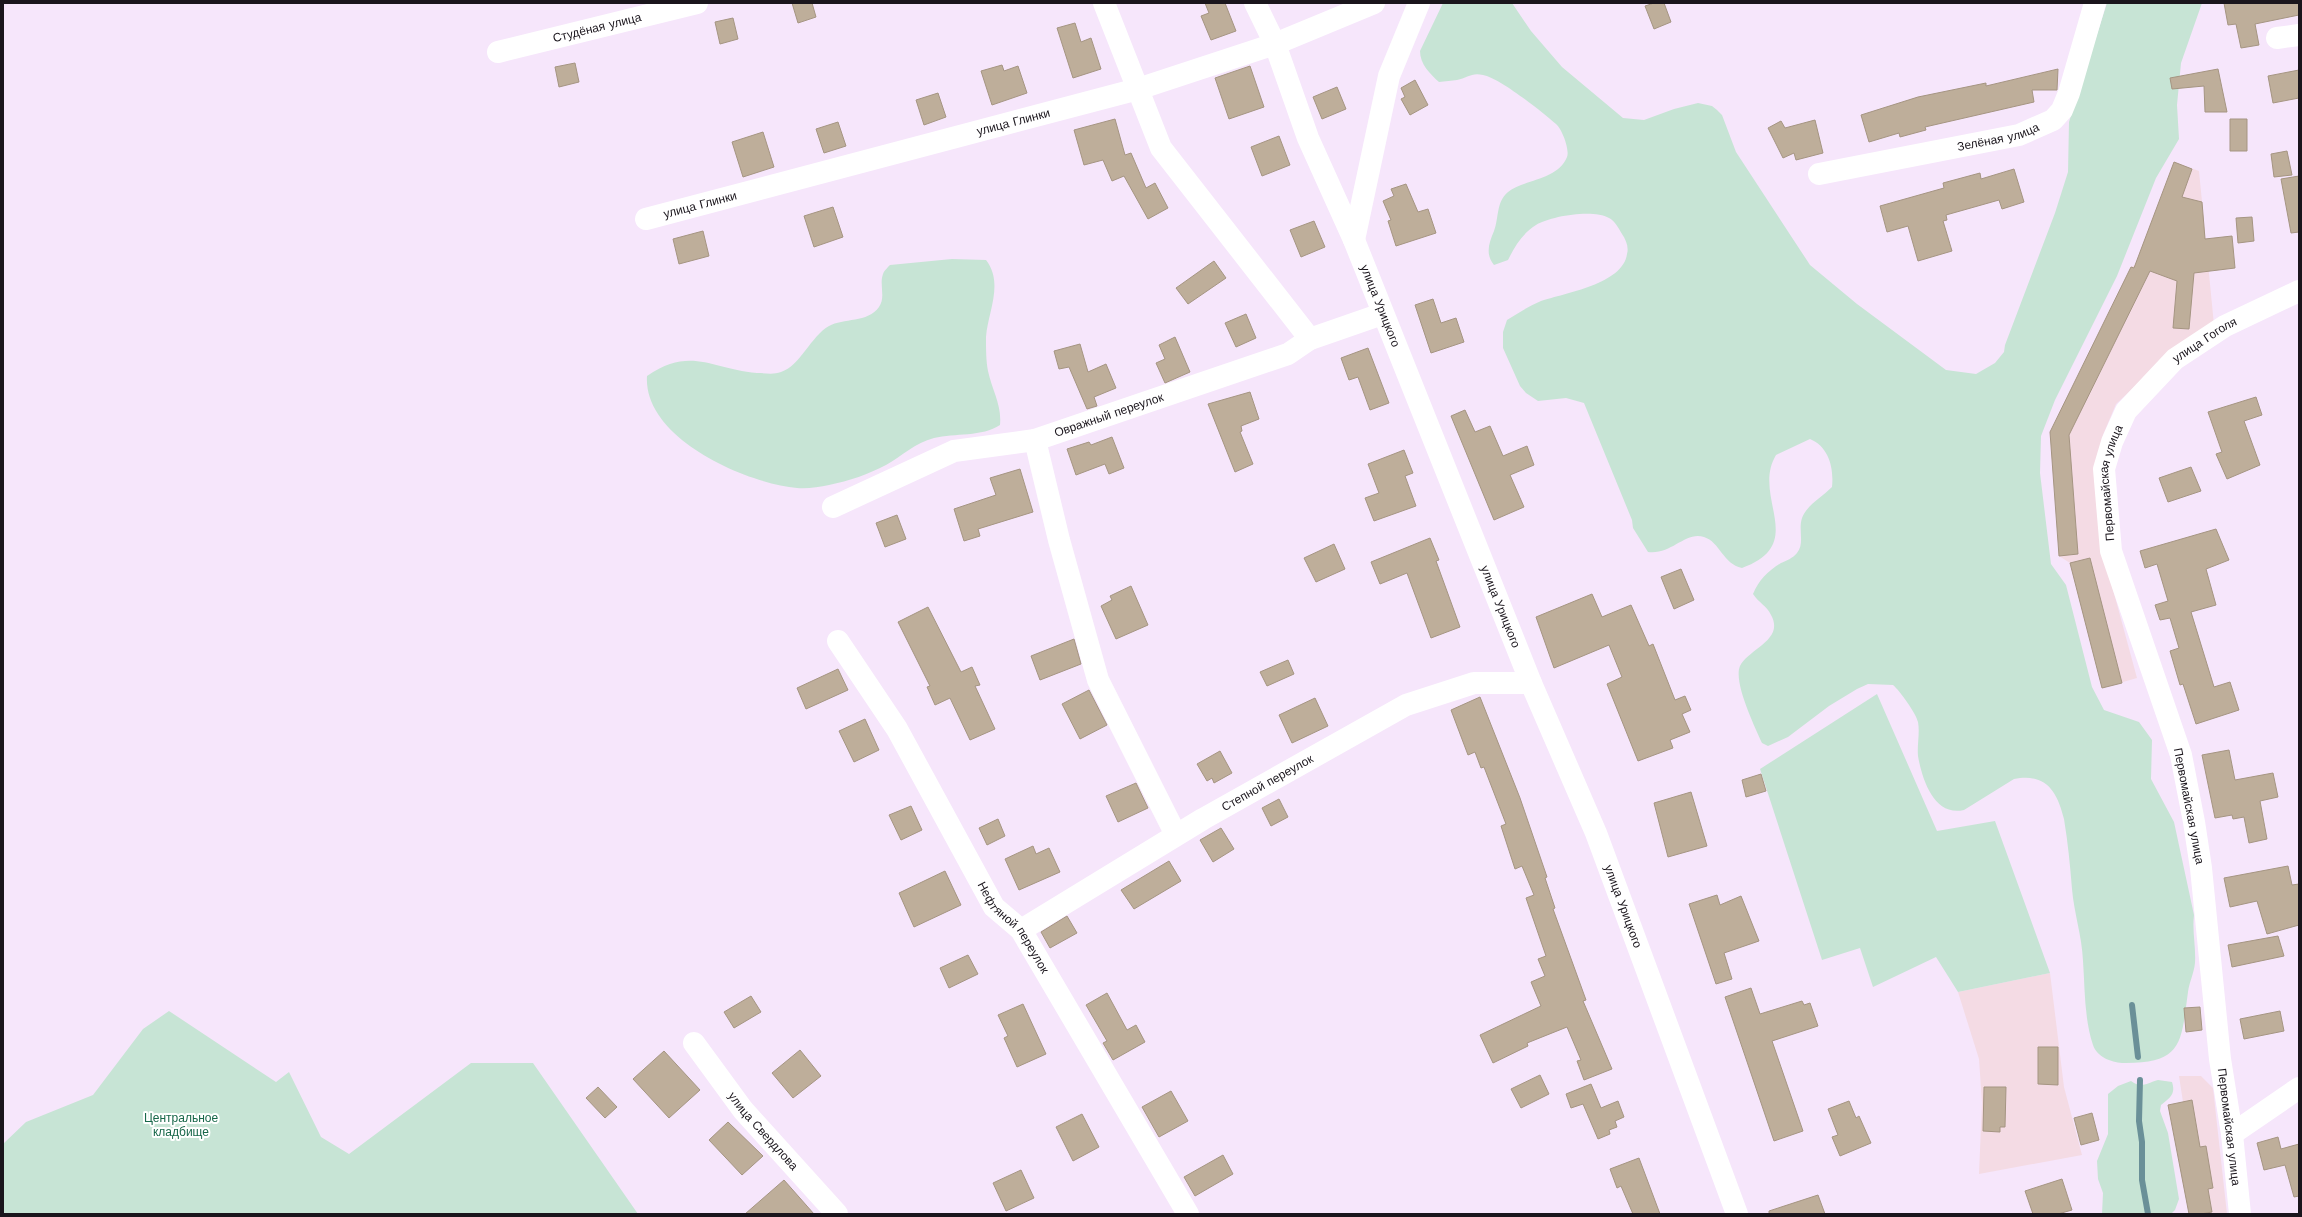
<svg xmlns="http://www.w3.org/2000/svg" width="2302" height="1217" font-family="'Work Sans',sans-serif">
<style>
.industrial{fill:#f4dbe4}
.green{fill:#c7e4d5}
.lines{fill:none;stroke-linecap:round;stroke-linejoin:round}
.stream{stroke:#6a9098;stroke-width:6}
.building{fill:#beae9a;stroke:#a59582}
.street{stroke:#fff;stroke-width:22}
.labels{text-anchor:middle;stroke-width:4;stroke-linejoin:round;paint-order:stroke}
.street-label{font-size:12px;fill:#1a151c;stroke:#fff}
.park-label{font-size:12px;fill:#176749;stroke:#fff}
</style>
<rect width="100%" height="100%" fill="#f6e6fb"/>
<path class="industrial" d="M 2174,162 L 2199,171 L 2214,325 L 2163,361 L 2116,404 L 2103,435 L 2094,471 L 2102,549 L 2137,678 L 2102,688 L 2070,563 L 2059,556 L 2052,429 L 2131,267 L 2135,265 Z
M 2050,973 L 2064,1087 L 2082,1155 L 1979,1174 L 1982,1103 L 1979,1059 L 1958,992 Z
M 2179,1076 L 2201,1076 L 2213,1088 L 2227,1214 L 2189,1214 L 2168,1105 L 2183,1102 Z"/>
<path class="green" d="M 1443,3 L 1512,3 L 1531,31 L 1562,67 L 1623,118 L 1644,120 L 1674,109 L 1698,103 L 1712,106 L 1717,110 L 1722,115 L 1736,152 L 1810,265 L 1857,304 L 1946,370 L 1976,374 L 1995,363 L 2004,352 L 2005,345 L 2055,213 L 2068,172 L 2069,122 L 2107,3 L 2202,3 L 2181,63 L 2177,105 L 2179,139 L 2156,178 L 2117,276 L 2055,400 L 2041,436 L 2040,473 L 2051,564 L 2066,585 L 2092,687 L 2104,710 L 2139,722 L 2152,740 L 2151,779 L 2174,822 L 2194,915 C 2192,931 2196,947 2195,963 C 2194,973 2189,983 2188,992 C 2181,1043 2183,1064 2122,1063 C 2111,1062 2097,1057 2093,1045 C 2084,1018 2085,988 2083,961 C 2082,936 2074,913 2072,889 C 2070,865 2068,843 2064,819 C 2057,791 2046,773 2014,779 L 1964,810 C 1934,817 1922,779 1918,756 C 1917,745 1920,733 1918,722 C 1916,713 1900,691 1893,685 L 1868,684 L 1857,689 L 1829,706 L 1788,737 L 1768,746 L 1762,743 C 1755,727 1733,682 1740,666 C 1748,649 1785,640 1771,615 C 1767,606 1758,602 1753,594 C 1759,580 1768,571 1781,563 C 1786,561 1793,558 1797,553 C 1805,543 1798,530 1802,518 C 1807,505 1822,497 1832,487 C 1834,468 1829,447 1810,439 L 1776,455 C 1751,497 1809,544 1742,568 C 1723,564 1720,542 1704,537 C 1685,531 1672,555 1648,552 L 1633,528 L 1632,520 L 1584,403 L 1566,398 L 1538,401 L 1526,393 L 1520,386 L 1503,348 L 1503,332 L 1507,320 C 1518,313 1529,306 1541,301 C 1565,293 1623,284 1627,254 C 1629,247 1626,240 1622,234 C 1619,229 1615,221 1609,218 C 1593,209 1551,216 1536,225 C 1522,234 1515,246 1508,260 L 1494,265 C 1485,254 1489,243 1494,231 C 1499,218 1496,202 1508,192 C 1525,179 1558,180 1567,157 C 1570,150 1562,129 1556,124 C 1542,112 1500,78 1483,75 C 1472,72 1467,78 1457,80 C 1452,81 1445,81 1439,82 C 1430,74 1420,64 1420,51 Z
M 952,259 L 986,260 C 1004,283 988,312 986,337 C 986,348 986,361 988,371 C 992,390 1002,405 1000,425 C 982,437 955,433 934,438 C 915,443 902,456 886,465 C 869,474 849,481 829,485 C 819,487 807,489 797,488 C 745,483 643,438 647,376 C 691,346 711,369 757,373 C 765,373 773,375 781,372 C 800,366 811,336 829,326 C 843,318 868,323 879,307 C 886,297 879,285 883,274 C 884,271 888,267 890,265 Z
M 1877,694 L 1937,831 L 1995,821 L 2050,973 L 1958,992 L 1936,957 L 1873,987 L 1860,948 L 1822,960 L 1760,769 Z
M 169,1011 L 276,1082 L 289,1072 L 321,1137 L 349,1154 L 471,1063 L 533,1063 L 638,1214 L 3,1214 L 3,1144 L 26,1122 L 93,1095 L 143,1029 Z
M 2158,1080 L 2172,1082 C 2176,1094 2170,1098 2161,1105 L 2160,1111 L 2168,1133 L 2179,1199 L 2175,1210 L 2171,1214 L 2102,1214 L 2103,1193 L 2098,1179 L 2097,1161 L 2108,1134 L 2108,1094 L 2118,1086 L 2131,1081 C 2141,1089 2147,1083 2158,1080 Z"/>
<g class="lines">
<path class="stream" d="M 2132,1005 L 2138,1057
M 2140,1080 L 2139,1121 L 2142,1142 L 2142,1180 L 2148,1214"/>
</g>
<path class="building" d="M 792,3 L 812,3 L 816,17 L 798,23 Z
M 1205,3 L 1225,3 L 1236,31 L 1211,40 L 1201,16 L 1209,13 Z
M 1654,3 L 1664,3 L 1671,22 L 1654,29 L 1645,6 Z
M 2224,3 L 2299,3 L 2299,15 L 2255,24 L 2259,45 L 2241,48 L 2236,24 L 2228,25 Z
M 733,18 L 738,39 L 720,44 L 715,22 Z
M 1075,23 L 1081,42 L 1091,38 L 1101,69 L 1073,78 L 1057,28 Z
M 575,63 L 579,82 L 559,87 L 555,67 Z
M 1002,65 L 1004,71 L 1018,66 L 1027,93 L 992,105 L 981,71 Z
M 1250,66 L 1264,107 L 1229,119 L 1215,78 Z
M 2058,69 L 2057,90 L 2032,90 L 2034,102 L 1925,127 L 1926,130 L 1900,137 L 1899,133 L 1869,142 L 1861,115 L 1918,97 L 1986,83 L 1986,86 Z
M 2218,69 L 2227,112 L 2205,112 L 2204,86 L 2172,89 L 2170,78 Z
M 2299,70 L 2299,98 L 2273,103 L 2268,76 Z
M 1415,80 L 1428,105 L 1410,115 L 1401,99 L 1405,97 L 1401,88 Z
M 1337,87 L 1346,109 L 1322,119 L 1313,97 Z
M 938,93 L 946,117 L 924,125 L 916,100 Z
M 1115,119 L 1125,155 L 1131,153 L 1146,188 L 1155,183 L 1168,208 L 1148,219 L 1124,176 L 1112,181 L 1103,160 L 1084,165 L 1074,130 Z
M 2230,119 L 2247,119 L 2247,151 L 2230,151 Z
M 1815,120 L 1823,153 L 1796,160 L 1794,153 L 1783,158 L 1768,128 L 1781,121 L 1785,128 Z
M 838,122 L 846,146 L 824,153 L 816,129 Z
M 763,132 L 774,167 L 743,177 L 732,142 Z
M 1279,136 L 1290,165 L 1262,176 L 1251,147 Z
M 2287,151 L 2292,175 L 2274,177 L 2271,154 Z
M 2174,162 L 2192,169 L 2182,197 L 2202,202 L 2205,239 L 2232,236 L 2235,268 L 2194,273 L 2189,329 L 2173,328 L 2177,281 L 2150,271 L 2069,435 L 2078,554 L 2059,556 L 2050,432 L 2131,267 L 2134,268 Z
M 2014,169 L 2024,202 L 2002,209 L 1999,200 L 1946,215 L 1947,220 L 1943,221 L 1952,251 L 1918,261 L 1908,226 L 1887,232 L 1880,206 L 1944,188 L 1943,183 L 1980,173 L 1981,179 Z
M 2299,176 L 2299,232 L 2291,233 L 2281,179 Z
M 1406,184 L 1418,212 L 1428,209 L 1436,233 L 1396,246 L 1388,221 L 1391,220 L 1383,201 L 1394,196 L 1391,189 Z
M 833,207 L 843,237 L 814,247 L 804,216 Z
M 2252,217 L 2254,241 L 2238,243 L 2236,218 Z
M 1314,221 L 1325,247 L 1301,257 L 1290,230 Z
M 703,231 L 709,256 L 679,264 L 673,239 Z
M 1214,261 L 1226,278 L 1188,304 L 1176,288 Z
M 1433,299 L 1441,323 L 1456,318 L 1464,342 L 1431,353 L 1415,305 Z
M 1246,314 L 1256,338 L 1236,347 L 1225,323 Z
M 1175,337 L 1190,372 L 1165,383 L 1156,363 L 1165,359 L 1159,345 Z
M 1080,344 L 1088,372 L 1106,364 L 1116,388 L 1094,397 L 1097,406 L 1087,409 L 1069,367 L 1059,369 L 1054,351 Z
M 1368,348 L 1389,403 L 1370,410 L 1358,377 L 1349,380 L 1341,358 Z
M 1250,392 L 1259,419 L 1241,426 L 1242,431 L 1240,432 L 1253,464 L 1235,472 L 1208,404 Z
M 2256,397 L 2262,415 L 2244,421 L 2260,465 L 2227,479 L 2216,454 L 2222,452 L 2208,412 Z
M 1465,410 L 1475,432 L 1490,426 L 1503,456 L 1527,446 L 1534,465 L 1510,475 L 1524,507 L 1494,520 L 1451,416 Z
M 1112,437 L 1124,468 L 1109,474 L 1105,464 L 1076,475 L 1067,449 L 1089,442 L 1091,445 Z
M 1404,450 L 1413,473 L 1405,476 L 1416,506 L 1374,521 L 1365,498 L 1379,493 L 1368,464 Z
M 2191,467 L 2201,491 L 2168,502 L 2159,478 Z
M 1020,469 L 1033,512 L 978,529 L 980,536 L 964,541 L 954,509 L 996,495 L 990,478 Z
M 897,515 L 906,539 L 885,547 L 876,523 Z
M 2216,529 L 2229,560 L 2206,569 L 2216,605 L 2191,612 L 2214,687 L 2230,682 L 2239,710 L 2196,724 L 2183,684 L 2180,685 L 2170,651 L 2179,648 L 2170,618 L 2160,620 L 2155,605 L 2168,601 L 2157,564 L 2145,568 L 2140,551 Z
M 1430,538 L 1439,560 L 1436,561 L 1460,627 L 1431,638 L 1407,573 L 1380,584 L 1371,562 Z
M 1334,544 L 1345,569 L 1316,582 L 1304,558 Z
M 2090,558 L 2122,683 L 2102,688 L 2070,563 Z
M 1681,569 L 1694,600 L 1674,609 L 1661,577 Z
M 1131,586 L 1148,625 L 1116,639 L 1101,606 L 1112,600 L 1110,596 Z
M 1592,594 L 1602,617 L 1631,605 L 1649,646 L 1653,644 L 1675,700 L 1685,696 L 1691,710 L 1682,714 L 1690,732 L 1670,740 L 1673,748 L 1638,761 L 1607,684 L 1622,677 L 1609,645 L 1554,668 L 1536,617 Z
M 928,607 L 961,672 L 972,667 L 980,685 L 975,686 L 995,729 L 970,740 L 950,698 L 935,705 L 927,687 L 930,686 L 898,622 Z
M 1074,639 L 1081,664 L 1040,680 L 1031,656 Z
M 1288,660 L 1294,674 L 1267,686 L 1260,672 Z
M 838,669 L 848,690 L 806,709 L 797,688 Z
M 1089,690 L 1107,725 L 1080,739 L 1062,704 Z
M 1480,697 L 1520,798 L 1547,877 L 1545,878 L 1555,908 L 1553,909 L 1586,1000 L 1583,1001 L 1612,1069 L 1584,1080 L 1577,1061 L 1581,1060 L 1567,1027 L 1527,1043 L 1528,1046 L 1493,1063 L 1480,1035 L 1541,1006 L 1531,982 L 1545,976 L 1538,959 L 1546,956 L 1526,898 L 1534,895 L 1522,866 L 1515,869 L 1501,826 L 1506,824 L 1484,767 L 1481,768 L 1475,752 L 1468,755 L 1451,710 Z
M 1315,698 L 1328,726 L 1292,743 L 1279,715 Z
M 865,719 L 879,750 L 854,762 L 839,731 Z
M 2229,750 L 2235,780 L 2273,773 L 2278,797 L 2260,801 L 2267,839 L 2249,843 L 2244,817 L 2233,819 L 2232,815 L 2215,818 L 2202,755 Z
M 1220,751 L 1232,773 L 1214,783 L 1212,778 L 1207,781 L 1197,764 Z
M 1761,774 L 1766,791 L 1746,797 L 1742,780 Z
M 1136,783 L 1148,808 L 1118,822 L 1106,796 Z
M 1691,792 L 1707,846 L 1668,857 L 1654,803 Z
M 1279,799 L 1288,817 L 1271,826 L 1262,808 Z
M 911,806 L 922,830 L 901,840 L 889,815 Z
M 998,819 L 1005,836 L 987,845 L 979,828 Z
M 1221,828 L 1234,849 L 1213,862 L 1200,840 Z
M 1033,846 L 1036,854 L 1049,848 L 1060,872 L 1019,890 L 1005,859 Z
M 1169,861 L 1181,881 L 1134,909 L 1121,890 Z
M 2288,866 L 2292,885 L 2299,884 L 2299,925 L 2267,934 L 2257,901 L 2230,907 L 2224,878 Z
M 945,871 L 961,905 L 914,927 L 899,893 Z
M 1717,895 L 1720,905 L 1741,896 L 1759,941 L 1724,953 L 1732,979 L 1716,984 L 1689,904 Z
M 1067,916 L 1077,933 L 1050,948 L 1041,932 Z
M 2278,936 L 2284,956 L 2232,967 L 2228,945 Z
M 968,955 L 978,974 L 949,988 L 940,968 Z
M 1751,988 L 1760,1014 L 1802,1001 L 1804,1005 L 1810,1003 L 1818,1026 L 1772,1041 L 1803,1131 L 1774,1141 L 1725,997 Z
M 1107,993 L 1127,1030 L 1136,1025 L 1145,1042 L 1113,1060 L 1103,1043 L 1107,1041 L 1086,1005 Z
M 751,996 L 761,1012 L 734,1028 L 724,1012 Z
M 1023,1004 L 1046,1054 L 1017,1067 L 1004,1038 L 1008,1036 L 998,1015 Z
M 2200,1007 L 2202,1030 L 2186,1032 L 2184,1008 Z
M 2280,1011 L 2284,1031 L 2244,1039 L 2240,1019 Z
M 2038,1047 L 2058,1047 L 2058,1085 L 2038,1084 Z
M 800,1050 L 821,1076 L 793,1098 L 772,1073 Z
M 664,1051 L 700,1090 L 669,1118 L 633,1079 Z
M 1540,1075 L 1549,1094 L 1521,1108 L 1511,1089 Z
M 1591,1084 L 1601,1108 L 1618,1101 L 1624,1117 L 1615,1121 L 1617,1127 L 1609,1130 L 1610,1134 L 1598,1139 L 1583,1104 L 1571,1108 L 1566,1094 Z
M 598,1087 L 617,1107 L 605,1118 L 586,1098 Z
M 1984,1087 L 2006,1087 L 2005,1127 L 2000,1127 L 2000,1132 L 1983,1131 Z
M 1171,1091 L 1188,1121 L 1159,1137 L 1142,1107 Z
M 2192,1100 L 2200,1147 L 2206,1146 L 2213,1188 L 2208,1189 L 2212,1212 L 2201,1214 L 2189,1214 L 2168,1105 Z
M 1849,1101 L 1856,1118 L 1859,1116 L 1871,1143 L 1840,1156 L 1832,1137 L 1838,1135 L 1828,1109 Z
M 2092,1113 L 2099,1140 L 2081,1145 L 2074,1118 Z
M 1082,1114 L 1099,1147 L 1073,1161 L 1056,1127 Z
M 728,1122 L 763,1156 L 742,1175 L 709,1140 Z
M 2278,1137 L 2281,1149 L 2299,1144 L 2299,1196 L 2294,1197 L 2285,1165 L 2264,1170 L 2257,1143 Z
M 1223,1155 L 1233,1174 L 1195,1196 L 1184,1177 Z
M 1639,1158 L 1660,1214 L 1633,1214 L 1621,1186 L 1617,1188 L 1610,1169 Z
M 1021,1170 L 1034,1198 L 1006,1211 L 993,1183 Z
M 2062,1179 L 2072,1210 L 2058,1214 L 2033,1214 L 2025,1191 Z
M 784,1180 L 814,1214 L 745,1214 Z
M 1818,1195 L 1825,1214 L 1769,1214 L 1769,1211 Z"/>
<g class="lines">
<g class="street">
<path d="M 1104,3 L 1161,148 L 1310,339"/>
<path id="s1" d="M 1255,3 L 1275,44 L 1308,138 L 1354,240 L 1531,683 L 1596,833 L 1737,1214"/>
<path d="M 2277,38 L 2299,35"/>
<path id="s2" d="M 498,52 L 697,3"/>
<path id="s3" d="M 1819,174 L 2019,135 L 2053,120 L 2062,110 L 2069,93 L 2095,3"/>
<path id="s4" d="M 646,219 L 1138,89 L 1275,44 L 1374,3"/>
<path d="M 1354,240 L 1389,76 L 1419,3"/>
<path d="M 1035,440 L 1059,540 L 1098,680 L 1176,835"/>
<path id="s5" d="M 833,507 L 954,451 L 1035,440 L 1288,354 L 1310,339 L 1382,314"/>
<path id="s6" d="M 838,641 L 897,729 L 994,907 L 1021,930 L 1188,1214"/>
<path id="s7" d="M 1021,930 L 1203,819 L 1406,705 L 1474,683 L 1531,683"/>
<path id="s8" d="M 694,1043 L 743,1110 L 837,1214"/>
<path d="M 2232,1134 L 2299,1088"/>
<path id="s9" d="M 2240,1214 L 2232,1134 L 2220,1059 L 2201,868 L 2194,822 L 2181,755 L 2111,551 L 2104,469 L 2112,442 L 2126,411 L 2175,359 L 2225,326 L 2299,291"/>
</g>
</g>
<g class="labels">
<g class="street-label">
<text dy="4" stroke="none"><textPath href="#s2" startOffset="102">Студёная улица</textPath></text>
<text dy="4" stroke="none"><textPath href="#s4" startOffset="380">улица Глинки</textPath></text>
<text dy="4" stroke="none"><textPath href="#s3" startOffset="183">Зелёная улица</textPath></text>
<text dy="4" stroke="none"><textPath href="#s4" startOffset="56">улица Глинки</textPath></text>
<text dy="4" stroke="none"><textPath href="#s1" startOffset="328">улица Урицкого</textPath></text>
<text dy="4" stroke="none"><textPath href="#s9" startOffset="930">улица Гоголя</textPath></text>
<text dy="4" stroke="none"><textPath href="#s5" startOffset="293">Овражный переулок</textPath></text>
<text dy="4" stroke="none"><textPath href="#s9" startOffset="748">Первомайская улица</textPath></text>
<text dy="4" stroke="none"><textPath href="#s1" startOffset="652">улица Урицкого</textPath></text>
<text dy="4" stroke="none"><textPath href="#s7" startOffset="287">Степной переулок</textPath></text>
<text transform="translate(2189 806) rotate(79)" y="4">Первомайская улица</text>
<text dy="4" stroke="none"><textPath href="#s1" startOffset="976">улица Урицкого</textPath></text>
<text dy="4" stroke="none"><textPath href="#s6" startOffset="337">Нефтяной переулок</textPath></text>
<text transform="translate(2229 1127) rotate(83)" y="4">Первомайская улица</text>
<text dy="4" stroke="none"><textPath href="#s8" startOffset="112">улица Свердлова</textPath></text>
</g>
<g class="park-label">
<text x="181" y="1122">Центральное<tspan x="181" dy="14">кладбище</tspan></text>
</g>
</g>
<rect width="2302" height="1217" fill="none" stroke="#1a151c" stroke-width="8"/>
</svg>
